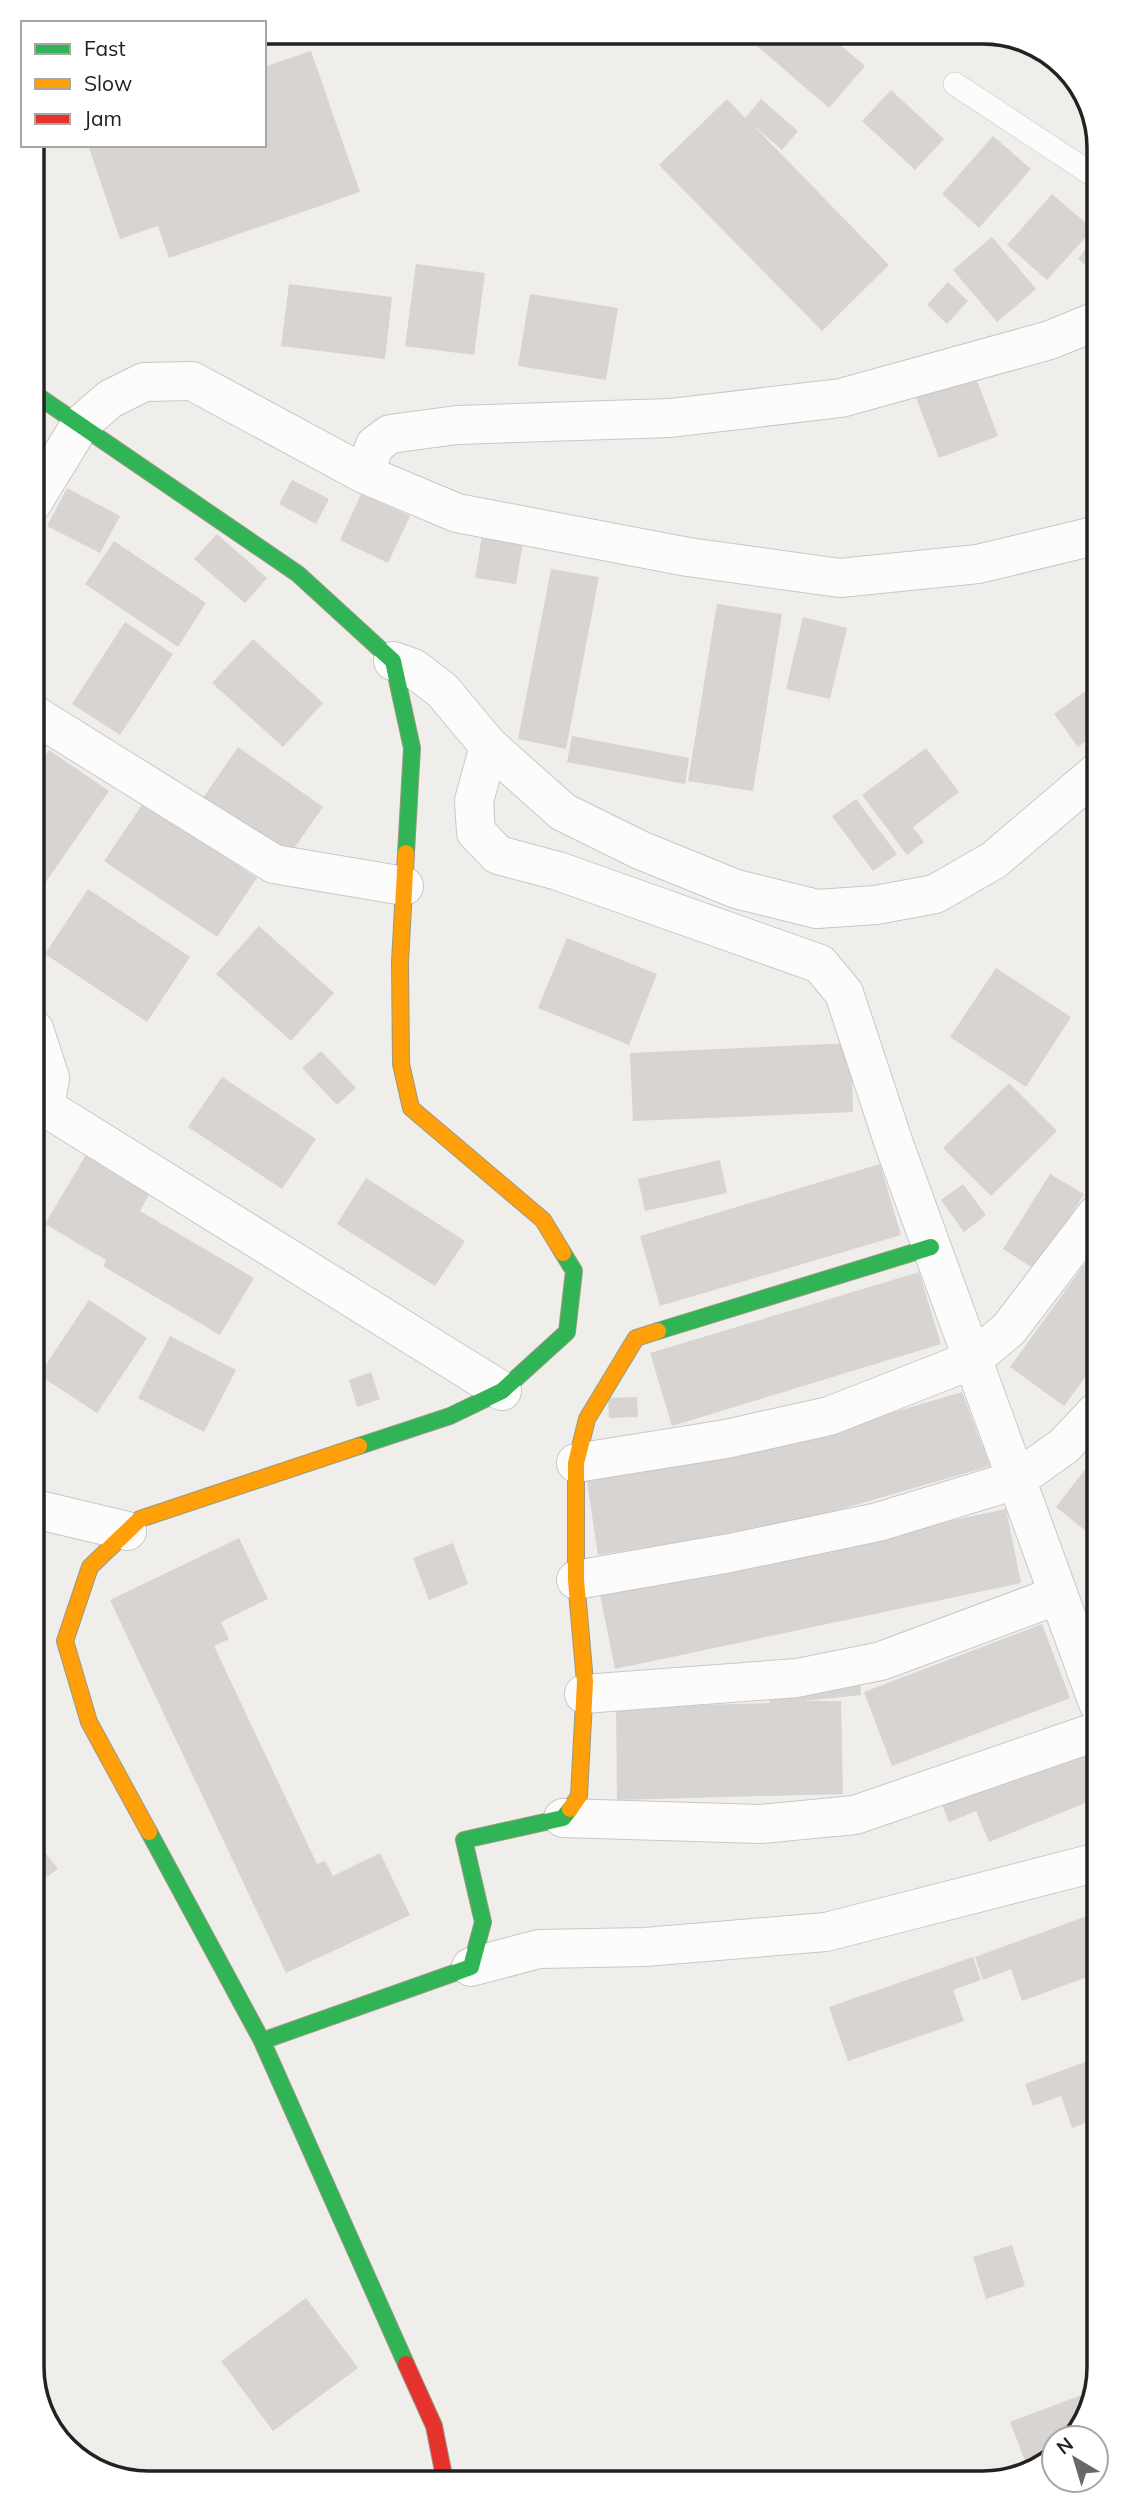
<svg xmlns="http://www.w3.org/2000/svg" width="1131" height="2515" font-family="Mulish,sans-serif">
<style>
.building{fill:#d7d4d2}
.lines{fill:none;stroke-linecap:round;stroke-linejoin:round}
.lane-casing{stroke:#c9c8c7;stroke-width:24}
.street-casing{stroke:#c9c8c7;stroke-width:40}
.fast-casing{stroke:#999a82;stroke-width:18}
.slow-casing{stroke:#999a82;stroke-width:18}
.jam-casing{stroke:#999a82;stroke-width:18}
.lane{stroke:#fdfcfc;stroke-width:23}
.street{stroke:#fdfcfc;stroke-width:38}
.fast{stroke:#30b455;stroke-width:16}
.slow{stroke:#ff9f0a;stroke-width:16}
.jam{stroke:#e5322d;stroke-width:16}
.rim{fill:none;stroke:#222;stroke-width:3.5}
</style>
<rect width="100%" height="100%" fill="#f0eeeb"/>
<path class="building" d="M 813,33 L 826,33 L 865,66 L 829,108 L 757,46 L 767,34 Z
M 311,51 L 360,192 L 169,258 L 158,226 L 120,239 L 88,145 L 264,145 L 264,67 Z
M 891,90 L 944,139 L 915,170 L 862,121 Z
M 727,99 L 745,118 L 761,99 L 798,131 L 782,150 L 752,124 L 889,265 L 822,331 L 659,165 Z
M 993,136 L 1031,169 L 979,228 L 942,194 Z
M 1052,194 L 1093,229 L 1047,280 L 1007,245 Z
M 992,237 L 1036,289 L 997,322 L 953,270 Z
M 1094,238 L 1094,271 L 1078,259 Z
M 416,264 L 485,273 L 474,355 L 405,346 Z
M 948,282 L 968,301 L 947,324 L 927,305 Z
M 289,284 L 392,297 L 385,359 L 281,346 Z
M 530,294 L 618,308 L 606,380 L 518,366 Z
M 974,373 L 998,436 L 939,458 L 915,395 Z
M 292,480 L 329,499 L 316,524 L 279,504 Z
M 67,488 L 120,516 L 100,553 L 47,526 Z
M 361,494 L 410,516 L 388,563 L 340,540 Z
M 217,534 L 267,578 L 245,603 L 194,559 Z
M 482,536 L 523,543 L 516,584 L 475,578 Z
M 114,541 L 206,603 L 178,647 L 85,584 Z
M 551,569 L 599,577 L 566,749 L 518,739 Z
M 717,604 L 782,614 L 753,791 L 688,781 Z
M 803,617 L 847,628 L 830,699 L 786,689 Z
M 125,622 L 173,654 L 120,735 L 72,704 Z
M 253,639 L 323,703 L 283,747 L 212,683 Z
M 1095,684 L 1095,734 L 1078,747 L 1054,714 Z
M 572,736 L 689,758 L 685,784 L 567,762 Z
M 238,747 L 323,807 L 288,857 L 203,798 Z
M 926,748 L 959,792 L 913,827 L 924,842 L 907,855 L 862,795 Z
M 49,750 L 109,791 L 34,899 L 33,773 Z
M 856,799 L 897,854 L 873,871 L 832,816 Z
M 144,802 L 257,878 L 217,937 L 104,861 Z
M 88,889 L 190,957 L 147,1022 L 45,954 Z
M 259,926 L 334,993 L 291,1041 L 216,974 Z
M 567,938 L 657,974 L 629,1045 L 538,1008 Z
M 996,968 L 1071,1017 L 1026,1087 L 950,1037 Z
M 851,1043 L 853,1112 L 633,1121 L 630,1053 Z
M 321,1051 L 356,1088 L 337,1105 L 302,1068 Z
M 222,1077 L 316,1139 L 282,1189 L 188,1127 Z
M 1009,1083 L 1057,1131 L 991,1196 L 943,1148 Z
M 87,1153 L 151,1191 L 140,1211 L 254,1278 L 220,1335 L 103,1266 L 106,1260 L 45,1224 Z
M 720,1160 L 727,1193 L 645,1211 L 638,1179 Z
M 880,1164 L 901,1235 L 660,1306 L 640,1236 Z
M 1050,1174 L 1084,1194 L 1036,1270 L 1003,1249 Z
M 366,1178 L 465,1241 L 435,1286 L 337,1224 Z
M 963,1184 L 986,1215 L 964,1232 L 941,1200 Z
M 1096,1248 L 1097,1361 L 1064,1406 L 1010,1367 Z
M 919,1272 L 941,1344 L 672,1426 L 650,1353 Z
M 89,1300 L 147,1338 L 97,1413 L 39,1375 Z
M 170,1336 L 236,1370 L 204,1432 L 138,1398 Z
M 371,1372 L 380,1399 L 357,1407 L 349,1380 Z
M 962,1392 L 990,1466 L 783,1526 L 598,1555 L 586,1476 L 762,1451 Z
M 637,1397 L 638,1417 L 609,1418 L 608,1398 Z
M 1097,1454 L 1097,1540 L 1056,1507 Z
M 1006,1509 L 1021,1583 L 615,1669 L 600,1595 Z
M 239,1538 L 268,1599 L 221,1622 L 229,1639 L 214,1646 L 317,1864 L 325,1861 L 333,1876 L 380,1853 L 410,1915 L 286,1973 L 110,1600 Z
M 453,1543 L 468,1584 L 429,1600 L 413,1558 Z
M 1042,1624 L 1070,1698 L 892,1766 L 864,1692 Z
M 859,1666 L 861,1695 L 804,1701 L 841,1701 L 843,1794 L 617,1800 L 616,1707 L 770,1703 L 767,1675 Z
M 1080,1743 L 1098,1786 L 1098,1798 L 989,1842 L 976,1811 L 949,1822 L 940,1800 Z
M 36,1841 L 58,1869 L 36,1884 Z
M 1098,1912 L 1098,1973 L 1022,2001 L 1011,1969 L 983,1980 L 975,1957 Z
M 973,1957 L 981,1980 L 953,1990 L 964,2021 L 848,2061 L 829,2007 Z
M 1099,2057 L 1099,2118 L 1072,2128 L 1061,2096 L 1033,2106 L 1025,2084 Z
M 1012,2245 L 1025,2286 L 986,2299 L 973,2257 Z
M 306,2298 L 358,2368 L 273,2431 L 221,2361 Z
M 1092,2391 L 1080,2432 L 1072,2438 L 1054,2438 L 1054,2452 L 1029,2471 L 1010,2422 Z"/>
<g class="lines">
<g class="lane-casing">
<path id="lane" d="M 955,84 L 1093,175"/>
</g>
<g class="street-casing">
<path id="street" d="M 364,474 L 375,445 L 390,434 L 457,425 L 670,418 L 841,398 L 1050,340 L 1094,322
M 33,502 L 80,425 L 110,399 L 144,382 L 192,381 L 364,474 L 457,513 L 688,557 L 840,578 L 978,564 L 1094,536
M 393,661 L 413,668 L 442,690 L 489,746 L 563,812 L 640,850 L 736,889 L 817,909 L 876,905 L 935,894 L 994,860 L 1095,774
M 33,714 L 274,864 L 404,886
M 489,746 L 474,801 L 476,832 L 498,855 L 558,871 L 820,964 L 844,993 L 894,1144 L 1098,1703
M 34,1029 L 50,1078 L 45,1107 L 34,1114
M 45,1107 L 502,1391
M 576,1463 L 726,1439 L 829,1416 L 972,1360 L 1009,1329 L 1096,1215
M 35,1509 L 127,1531
M 576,1580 L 730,1553 L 878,1522 L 1016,1480 L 1064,1446 L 1097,1411
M 584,1694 L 797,1678 L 881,1661 L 1058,1595
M 563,1818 L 760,1824 L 855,1815 L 1098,1731
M 471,1967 L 539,1949 L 645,1947 L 826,1932 L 1098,1862"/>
</g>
<g class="fast-casing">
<path id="fast" d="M 32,392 L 298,574 L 393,661 L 412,748 L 406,853
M 658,1331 L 931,1247
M 359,1446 L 450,1416 L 502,1391 L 567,1332 L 574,1271 L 563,1253
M 149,1832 L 262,2041 L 406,2364
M 262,2041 L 471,1967 L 483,1922 L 464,1840 L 563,1818 L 570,1809"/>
</g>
<g class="slow-casing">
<path id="slow" d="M 406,853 L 400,962 L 401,1064 L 411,1108 L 543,1220 L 563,1253
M 570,1809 L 579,1796 L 585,1682 L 576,1580 L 576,1463 L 587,1419 L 636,1338 L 658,1331
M 149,1832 L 89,1722 L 65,1641 L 90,1567 L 140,1519 L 359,1446"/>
</g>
<g class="jam-casing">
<path id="jam" d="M 406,2364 L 434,2426 L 445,2481"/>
</g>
<use href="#lane" class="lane"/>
<use href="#street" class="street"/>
<use href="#fast" class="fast"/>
<use href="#slow" class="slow"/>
<use href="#jam" class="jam"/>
</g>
<path d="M0 0H1131V2515H0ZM148 44H983A104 104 0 0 1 1087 148V2367A104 104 0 0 1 983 2471H148A104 104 0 0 1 44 2367V148A104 104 0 0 1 148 44Z" fill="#fff" fill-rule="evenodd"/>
<path class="rim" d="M148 44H983A104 104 0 0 1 1087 148V2367A104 104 0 0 1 983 2471H148A104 104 0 0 1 44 2367V148A104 104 0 0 1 148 44Z"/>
<rect x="21" y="21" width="245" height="126" fill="#ffffff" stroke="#a7a7a7" stroke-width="2"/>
<rect x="35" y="44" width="35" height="10" fill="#30b455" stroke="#a7a7a7" stroke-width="2"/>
<text x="84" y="56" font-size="21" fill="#222222">Fast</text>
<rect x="35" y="79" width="35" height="10" fill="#ff9f0a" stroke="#a7a7a7" stroke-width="2"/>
<text x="84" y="91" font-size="21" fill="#222222">Slow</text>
<rect x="35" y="114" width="35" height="10" fill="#e5322d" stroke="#a7a7a7" stroke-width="2"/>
<text x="84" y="126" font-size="21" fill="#222222">Jam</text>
<g transform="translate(1075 2459) rotate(322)"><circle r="33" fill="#ffffff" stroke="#a7a7a7" stroke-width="2"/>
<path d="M0-5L12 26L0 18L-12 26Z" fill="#6a6968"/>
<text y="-10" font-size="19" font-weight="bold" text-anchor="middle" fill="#222222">N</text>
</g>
</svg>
